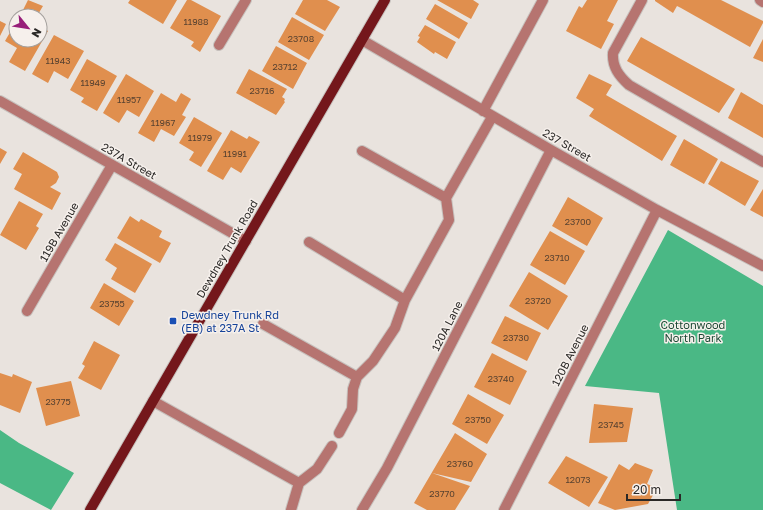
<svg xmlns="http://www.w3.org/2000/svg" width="763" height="510" font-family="'Golos Text',sans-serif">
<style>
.forest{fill:#4ab885}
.building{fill:#e08f4e}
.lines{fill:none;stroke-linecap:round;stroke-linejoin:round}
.minor-casing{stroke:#c7c1bd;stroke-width:12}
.major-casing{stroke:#c7c1bd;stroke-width:12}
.minor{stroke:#b67470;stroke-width:10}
.major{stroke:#74171b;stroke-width:10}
.transit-dot{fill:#1a4fb4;stroke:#f6f0ec;stroke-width:1.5}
.labels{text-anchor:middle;stroke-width:3;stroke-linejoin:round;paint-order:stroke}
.number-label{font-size:9px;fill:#584230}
.street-label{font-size:11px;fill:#2a2826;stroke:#f6f0ec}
.transit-label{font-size:11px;fill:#164399;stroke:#f6f0ec;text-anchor:start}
.park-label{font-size:11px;fill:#1d4a35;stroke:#f6f0ec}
</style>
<rect width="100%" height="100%" fill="#e9e3de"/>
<path class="forest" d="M 668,230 L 763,286 L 763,510 L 677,510 L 659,393 L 585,386 Z
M 0,430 L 19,443 L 74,473 L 51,510 L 0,483 Z"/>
<path class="building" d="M 28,0 L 43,6 L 37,16 L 20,16 Z
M 130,0 L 177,0 L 163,24 L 128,3 Z
M 187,0 L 191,0 L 221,16 L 200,52 L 191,46 L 194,42 L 170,28 Z
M 303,0 L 327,0 L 340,7 L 325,31 L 295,14 Z
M 437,0 L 473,0 L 479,4 L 471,19 Z
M 587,0 L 618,0 L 607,21 L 614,24 L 601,49 L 566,31 L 579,6 L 582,8 Z
M 655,0 L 721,0 L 763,21 L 763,23 L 750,47 L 681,8 L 677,6 L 673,13 L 655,1 Z
M 435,4 L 468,23 L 459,39 L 426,19 Z
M 292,17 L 324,35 L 309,60 L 278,42 Z
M 0,21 L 6,24 L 0,36 Z
M 16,22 L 16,40 L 40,40 L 40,26 L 48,31 L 25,71 L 9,62 L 17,48 L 5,41 Z
M 425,25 L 456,42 L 447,59 L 435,52 L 434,54 L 417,42 L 420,37 L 418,36 Z
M 54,35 L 84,51 L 68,79 L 54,71 L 48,83 L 32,74 Z
M 641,37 L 735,89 L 719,113 L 627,61 Z
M 763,39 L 763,62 L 753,58 Z
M 276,46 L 307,63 L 293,89 L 262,71 Z
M 87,59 L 117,76 L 97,111 L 81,102 L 84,98 L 70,90 Z
M 249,69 L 287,89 L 282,97 L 285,99 L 284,101 L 285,102 L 276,115 L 236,93 Z
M 126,74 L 154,91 L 139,117 L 127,110 L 119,123 L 103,113 Z
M 589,74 L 612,85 L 606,95 L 677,136 L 662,161 L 589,116 L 594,109 L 576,98 Z
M 741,92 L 763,105 L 763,138 L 728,118 Z
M 161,93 L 176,102 L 181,93 L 191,99 L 182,115 L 186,117 L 174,136 L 161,129 L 154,142 L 138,133 Z
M 194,117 L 222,133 L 201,167 L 189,160 L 194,152 L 179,143 Z
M 231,130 L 247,139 L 249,136 L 260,142 L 241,173 L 231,167 L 223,180 L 207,171 Z
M 684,139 L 718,159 L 704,184 L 670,165 Z
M 0,148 L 7,152 L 0,164 Z
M 23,152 L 57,172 L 59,177 L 56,183 L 50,187 L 61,193 L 52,210 L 14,189 L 22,174 L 13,169 Z
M 721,161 L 759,181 L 745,206 L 708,184 Z
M 763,189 L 763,217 L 750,210 Z
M 568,197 L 603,218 L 587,246 L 552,226 Z
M 19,201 L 43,214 L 36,226 L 39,228 L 26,250 L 0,235 Z
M 130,216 L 139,222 L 141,219 L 162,231 L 159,237 L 171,243 L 160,263 L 117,238 Z
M 550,231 L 585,251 L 565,285 L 530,265 Z
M 115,243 L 152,264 L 135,293 L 111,279 L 117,268 L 105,260 Z
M 529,272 L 568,296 L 548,330 L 509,306 Z
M 104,283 L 134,301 L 119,326 L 90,308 Z
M 505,316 L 541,333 L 527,361 L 491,343 Z
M 94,341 L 120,355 L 101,390 L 78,378 L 85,366 L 82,364 Z
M 492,353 L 527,371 L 510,405 L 474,387 Z
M 0,373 L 12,377 L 13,374 L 32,382 L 20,413 L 0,405 Z
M 71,381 L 80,416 L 46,426 L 36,388 Z
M 468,394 L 504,415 L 487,444 L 452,424 Z
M 594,404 L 633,408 L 627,442 L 589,443 Z
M 455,433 L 487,454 L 471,482 L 432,473 L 470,486 L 455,510 L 427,510 L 414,503 Z
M 566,456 L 608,477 L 589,507 L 548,483 Z
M 635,463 L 653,470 L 647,484 L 657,488 L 648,504 L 615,510 L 598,503 L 619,464 L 629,470 Z"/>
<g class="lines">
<g class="minor-casing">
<path id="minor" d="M 642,0 L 613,53 C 612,67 619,76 629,85 L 763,162
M 760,0 L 763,2
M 362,40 L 551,150 L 657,210 L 763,266
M 219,45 L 246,0
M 0,101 L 246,241
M 483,111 L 543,0
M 362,151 L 446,198
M 309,242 L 405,300
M 27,311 L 112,165
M 263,324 L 357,377
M 153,401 L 299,483 L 291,510
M 339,433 L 352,409 L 353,389 L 357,377 L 373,361 L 395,328 L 405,300 L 449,220 L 446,198 L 492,117
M 299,483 L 317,469 L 332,446
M 362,510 L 387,468 L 551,150
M 504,510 L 657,210"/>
</g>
<g class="major-casing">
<path id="major" d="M 90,510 L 385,0"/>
</g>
<use href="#minor" class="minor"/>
<use href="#major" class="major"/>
</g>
<rect class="transit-dot" x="169" y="317" width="8" height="8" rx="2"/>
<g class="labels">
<g class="number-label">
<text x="196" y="25">11988</text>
<text x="301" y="42">23708</text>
<text x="58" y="64">11943</text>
<text x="285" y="70">23712</text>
<text x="93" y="86">11949</text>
<text x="262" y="94">23716</text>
<text x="129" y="103">11957</text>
<text x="163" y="126">11967</text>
<text x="200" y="141">11979</text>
<text x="235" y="157">11991</text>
<text x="578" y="225">23700</text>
<text x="557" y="261">23710</text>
<text x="538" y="304">23720</text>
<text x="112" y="307">23755</text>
<text x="516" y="341">23730</text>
<text x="501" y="382">23740</text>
<text x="58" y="405">23775</text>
<text x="478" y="423">23750</text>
<text x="611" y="428">23745</text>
<text x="460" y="467">23760</text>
<text x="578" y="483">12073</text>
<text x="442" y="497">23770</text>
</g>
<g class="street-label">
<text transform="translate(567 145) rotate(30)" y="4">237 Street</text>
<text transform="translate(129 161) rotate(30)" y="4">237A Street</text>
<text transform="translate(59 232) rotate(-60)" y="4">119B Avenue</text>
<text transform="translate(227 249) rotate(-60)" y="4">Dewdney Trunk Road</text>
<text transform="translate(447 326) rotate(-63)" y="4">120A Lane</text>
<text transform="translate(570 355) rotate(-63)" y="4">120B Avenue</text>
</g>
<g class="transit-label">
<text x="181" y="319">Dewdney Trunk Rd<tspan x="181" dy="13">(EB) at 237A St</tspan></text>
</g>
<g class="park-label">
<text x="693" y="329">Cottonwood<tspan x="693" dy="13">North Park</tspan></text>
</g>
</g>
<g transform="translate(28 28) rotate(120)"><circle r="19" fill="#f6f0ec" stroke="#a4a09d"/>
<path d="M0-3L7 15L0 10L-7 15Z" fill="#971e79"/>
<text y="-6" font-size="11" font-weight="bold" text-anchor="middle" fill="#2a2826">N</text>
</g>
<path d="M627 494v6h53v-6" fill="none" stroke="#2a2826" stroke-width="2"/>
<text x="633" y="494" font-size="12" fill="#2a2826" stroke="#f6f0ec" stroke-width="3" paint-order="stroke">20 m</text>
</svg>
